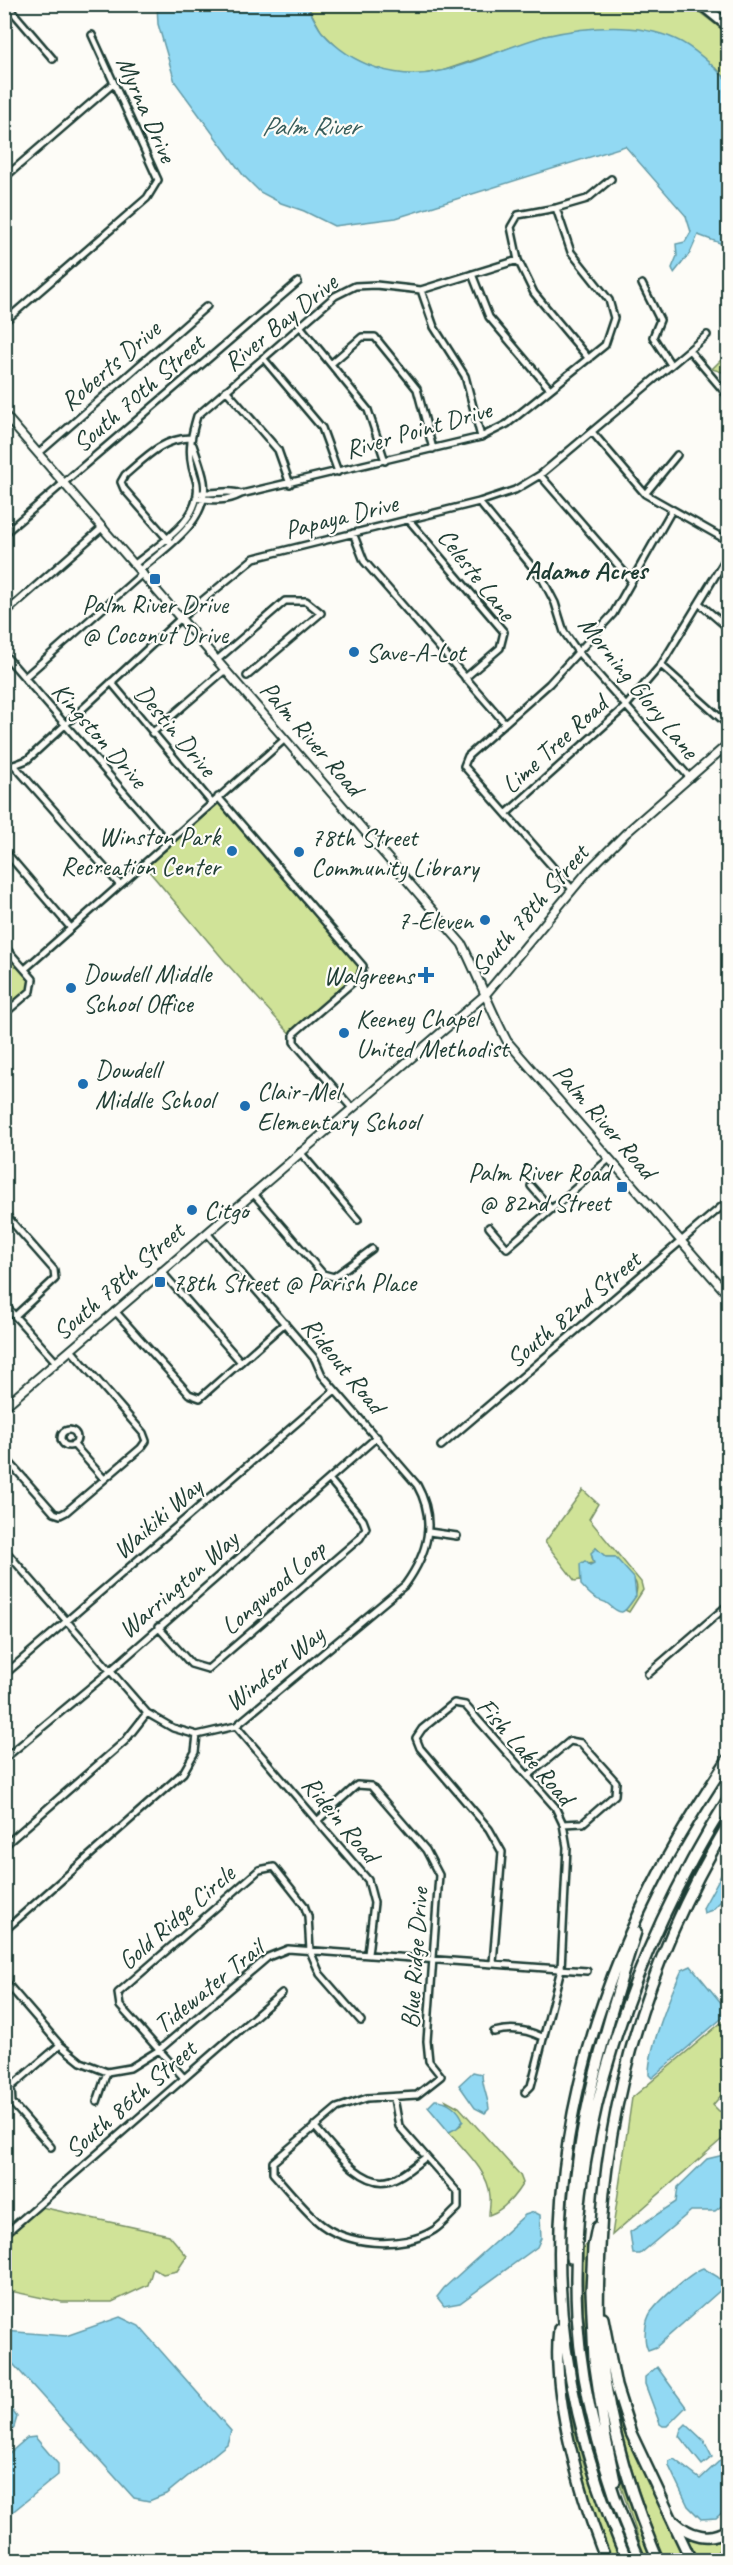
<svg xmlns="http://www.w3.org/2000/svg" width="733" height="2565" font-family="Caveat,sans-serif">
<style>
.green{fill:#d0e398;stroke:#789066;stroke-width:1.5}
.water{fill:#92d9f3;stroke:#649ba7;stroke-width:1.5}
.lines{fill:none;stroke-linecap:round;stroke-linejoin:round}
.minor-casing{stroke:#1f3d34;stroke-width:10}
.tertiary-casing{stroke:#1f3d34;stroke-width:11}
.primary-casing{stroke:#1f3d34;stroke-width:13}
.motorway-casing{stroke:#1f3d34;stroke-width:14}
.minor{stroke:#fdfcf7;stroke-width:5}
.tertiary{stroke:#fdfcf7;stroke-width:7}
.primary{stroke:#fdfcf7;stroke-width:8}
.motorway{stroke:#fdfcf7;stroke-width:9}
.poi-dot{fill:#1f6fb2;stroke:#fdfcf7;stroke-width:2}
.labels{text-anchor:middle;stroke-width:4.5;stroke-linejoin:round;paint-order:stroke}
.street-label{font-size:26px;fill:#1f3d34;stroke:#fdfcf7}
.poi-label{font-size:26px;fill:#1f3d34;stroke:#fdfcf7;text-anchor:start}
.water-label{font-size:27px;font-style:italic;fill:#365c5a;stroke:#fdfcf7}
.neighbourhood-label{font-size:27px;font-weight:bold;fill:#1f3d34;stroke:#fdfcf7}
</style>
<rect width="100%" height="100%" fill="#fdfcf7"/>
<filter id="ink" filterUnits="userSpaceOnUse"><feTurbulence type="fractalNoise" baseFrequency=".0167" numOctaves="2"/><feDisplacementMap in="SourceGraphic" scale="12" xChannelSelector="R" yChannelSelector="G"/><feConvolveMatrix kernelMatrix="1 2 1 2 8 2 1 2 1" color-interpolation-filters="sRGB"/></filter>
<g filter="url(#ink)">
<path class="green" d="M 307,5 L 690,5 L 728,34 L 728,81 L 717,69 L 591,29 L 545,36 L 442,71 L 416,75 L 392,73 L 367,65 L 343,53 L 321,31 Z
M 728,353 L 728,370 L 722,372 L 712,369 Z
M 217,800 L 362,970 L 292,1036 L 229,966 L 142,863 Z
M 4,950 L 30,980 L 28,990 L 4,1011 Z
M 583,1490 L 598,1504 L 589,1519 L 641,1582 L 643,1590 L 629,1612 L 625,1610 C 651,1582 628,1578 615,1557 L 606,1557 L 596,1548 L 592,1557 L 594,1563 L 588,1564 L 580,1580 L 575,1581 L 545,1542 Z
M 722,2022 L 728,2022 L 728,2087 L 713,2105 L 719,2111 L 728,2112 L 728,2141 L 721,2140 L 612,2235 L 632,2098 Z
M 446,2100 L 459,2107 L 520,2175 L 523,2183 C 515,2196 504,2210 489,2215 C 489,2209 491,2202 490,2196 C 489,2172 464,2150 449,2132 L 461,2125 Z
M 41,2207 L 169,2235 L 187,2256 L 177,2271 L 163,2274 L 153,2268 L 148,2285 L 112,2302 L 62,2302 L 5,2290 L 5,2239 Z
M 588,2243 L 587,2285 L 591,2375 L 583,2311 L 583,2248 Z
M 617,2398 L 688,2560 L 665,2560 L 661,2553 C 642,2503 624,2453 614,2399 Z
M 565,2401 L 567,2401 L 584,2464 L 620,2560 L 609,2560 L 585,2494 Z
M 619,2481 L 621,2481 L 651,2560 L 646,2560 Z
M 680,2529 L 684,2532 L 728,2531 L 728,2538 L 711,2560 L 694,2560 Z"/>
<path class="water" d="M 157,5 L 307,5 C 311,13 316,24 322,32 C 352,66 398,81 441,71 C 477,63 510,45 545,36 C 585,27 636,22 675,39 C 692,46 715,67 728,81 L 728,246 L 698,235 L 690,253 L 674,273 L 672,268 L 677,256 L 676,244 L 685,242 L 691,232 L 686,216 L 625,146 L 396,218 L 334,226 L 304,211 L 281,203 L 260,192 L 243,175 L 175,82 L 158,24 Z
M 596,1548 L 606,1557 L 615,1557 L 634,1578 L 636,1596 C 624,1611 625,1619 608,1604 C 605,1601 599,1601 595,1598 C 590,1595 585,1589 581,1585 L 580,1564 L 585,1561 L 590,1565 L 594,1563 L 591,1553 Z
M 726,1866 L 728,1868 L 728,1894 L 712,1910 L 704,1913 L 703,1908 Z
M 691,1966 L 727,2010 L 727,2014 L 652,2078 L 649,2075 C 648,2050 671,1993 682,1970 Z
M 473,2072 L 482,2074 C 482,2086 488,2097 489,2109 L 485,2113 L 475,2108 L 459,2085 Z
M 435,2100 C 447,2099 460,2110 463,2121 L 457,2128 L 449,2132 L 428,2107 Z
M 728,2154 L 728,2201 L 715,2211 L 691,2211 L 640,2254 L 633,2254 L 630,2232 L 676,2202 L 678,2187 L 707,2159 Z
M 534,2212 L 540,2215 L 541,2238 L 537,2247 L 460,2303 L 444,2306 L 437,2297 L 444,2288 L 525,2215 Z
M 703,2268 L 718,2277 L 724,2284 L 724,2287 L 656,2347 L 648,2350 C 643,2340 645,2321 651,2312 C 660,2300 690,2273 703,2268 Z
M 120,2317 L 139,2326 L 231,2431 L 227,2444 L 166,2494 L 149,2501 L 134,2498 L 5,2355 L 5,2331 L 66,2336 Z
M 657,2367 L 686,2407 L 667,2426 L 663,2426 L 660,2424 L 645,2384 L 645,2377 Z
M 4,2400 L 17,2417 L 14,2427 L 5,2436 Z
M 686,2424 L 704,2441 L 712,2457 L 702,2465 L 679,2436 L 681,2429 Z
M 35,2437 L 58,2464 L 58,2475 L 5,2518 L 5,2457 L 27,2438 Z
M 728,2453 L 728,2507 L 716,2518 L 701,2519 L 688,2506 L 669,2466 L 669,2461 L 674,2459 L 700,2479 Z"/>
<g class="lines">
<g class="minor-casing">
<path id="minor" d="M 6,4 L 53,59
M 4,178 L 113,84
M 472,274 L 489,317 L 550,389
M 642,284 L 660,320 L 653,337 L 671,365
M 421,290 L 434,327 L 465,376 L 481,437
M 4,322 L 147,198 L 158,180 L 92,35
M 300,326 L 368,410 L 385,461
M 689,350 L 728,396
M 263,358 L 322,428 L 338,472
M 589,359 L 534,293 L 518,260 L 511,227 L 518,215 L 556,208 L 587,199 L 611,179
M 332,363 L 362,337 L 375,337 L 417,389 L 433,449
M 226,390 L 278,450 L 290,484
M 593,433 L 645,494 L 728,541
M 39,453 L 207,306
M 540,475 L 631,580
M 201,493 C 214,494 230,489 241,494
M 645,494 L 677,455
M 196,498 C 213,500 226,502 241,494 L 481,437 L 507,424 L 605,345 L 614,318 L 609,300 L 571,252 L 556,208
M 479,502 L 543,580 L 555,603 L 564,632 L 578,652 L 690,778
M 408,519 L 504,632 L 500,648 L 465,678
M 353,533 L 364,561 L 504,722
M 4,534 L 298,282
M 171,543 L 124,489 L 121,482 L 125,475 C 146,457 162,439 190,438
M 135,564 C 159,544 202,520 197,484 C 196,478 193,472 192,466 C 188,448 192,433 197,416 L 335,296 L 355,286 L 376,285 L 421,290 L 518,260
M 140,570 C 165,548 210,521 204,481 C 202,469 197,457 193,445
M 700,604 L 728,628
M 4,614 L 103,527
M 4,654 L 167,842
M 217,660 L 285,601 L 306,601 L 321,613 L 247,676
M 661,665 L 728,725
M 25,677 L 143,573
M 111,682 L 212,803
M 152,733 L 225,670
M 4,765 L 14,765 L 27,760 L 181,618 L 254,558 L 479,502 L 515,490 L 540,475 L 707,335
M 14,765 L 119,884
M 218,797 L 363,966 L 360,976 L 294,1033 L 294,1042 L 351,1107
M 506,814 L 626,706 L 661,665 L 728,555
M 4,850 L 70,927
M 572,889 L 464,766 L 468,756 L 549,684 L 613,614 L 672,510
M 4,946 L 33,979 L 31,991 L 4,1014
M 25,969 L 285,739
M 300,1152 L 358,1220
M 531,1186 L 551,1209
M 253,1193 L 323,1274 L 334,1277 L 372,1249
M 4,1213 L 54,1270 L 55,1279 L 15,1316
M 489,1227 L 507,1248 L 609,1159
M 161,1271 L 241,1362
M 4,1304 L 56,1362
M 115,1311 L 189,1394 L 200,1398 L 285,1323
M61 1438a8 8 0 1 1 16 0a8 8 0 1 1-16 0Z
M 73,1444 L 104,1479
M 441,1446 L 728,1201
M 4,1456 L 54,1513 L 60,1515 L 66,1512 L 141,1448 L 146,1441 L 143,1433 L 71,1350
M 429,1532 L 457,1536
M 4,1549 L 147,1713 L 173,1728 L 197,1735 L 236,1726 L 405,1585 C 428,1553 437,1521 417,1485 L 322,1375 L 315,1359 L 207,1233
M 158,1627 L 191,1664 L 208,1669 L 360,1538 L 366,1528 L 363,1520 L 329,1479
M 648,1674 L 728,1605
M 4,1675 L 335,1390
M 236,1726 L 368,1880 L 374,1903 L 368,1954
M 4,1759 L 110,1671 L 377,1437
M 528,1776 L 570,1741 L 581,1743 L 616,1782 L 615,1795 L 583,1823 L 563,1824
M 317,1821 L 357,1785 L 371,1786 L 426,1850 L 439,1875 L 427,2041 L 429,2061 L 441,2076 L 417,2095 L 367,2098 L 337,2108 L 273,2162 L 273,2173 C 287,2189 301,2206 317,2221 C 344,2246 403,2250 434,2230 C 443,2224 450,2215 458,2208 L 458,2193 L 399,2126 L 394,2098
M 4,1846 L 125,1741 L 147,1713
M 4,1931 L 183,1773 L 195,1752 L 197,1735
M 493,1963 L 502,1852 L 489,1829 L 420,1748 L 416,1738 L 422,1729 L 454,1703 L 465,1705 L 555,1807 L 563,1824 L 567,1847 L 561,1969 L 531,2086 L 525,2092
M 4,1980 L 60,2045 L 81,2062 L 107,2072 L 130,2068 L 159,2050 L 268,1957 L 288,1949 L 587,1971
M 494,2032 C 511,2027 526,2029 542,2037
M 184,2078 L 120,2006 L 118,1993 L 259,1870 L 274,1867 L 304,1905 L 308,1916 L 310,1951 L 320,1974 L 361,2021
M 97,2102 L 107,2072
M 314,2126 C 331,2145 362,2190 391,2180 C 404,2176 415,2165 426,2157
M 51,2147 L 12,2103 L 11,2087 L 60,2045
M 4,2235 L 282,1993"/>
</g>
<g class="tertiary-casing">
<path id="tertiary" d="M 4,414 L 462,944 C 478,976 490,1009 507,1041 L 728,1295
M 4,1407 L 486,994 L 588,871 L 626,833 L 728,744"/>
</g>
<g class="primary-casing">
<path id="primary" d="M 720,2560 L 728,2549"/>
</g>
<g class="motorway-casing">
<path id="motorway" d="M 701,4 L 728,26
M 728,4 L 728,5
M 597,2227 L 593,2247 L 591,2291 L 594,2360 L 605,2434 L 615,2481
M 571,2258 C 570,2145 602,2039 636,1932
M 603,2318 L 616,2386 L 631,2433 L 691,2560
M 559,2329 C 551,2395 581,2498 606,2560
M 674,2521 C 690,2536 710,2542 728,2529
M 627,2560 C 523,2325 543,2093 662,1867 C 682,1830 705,1794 728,1759
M 640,2560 C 606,2484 582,2398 577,2315 C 567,2133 633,1951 728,1799
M 658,2560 C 626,2485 604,2406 599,2325 C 597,2299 599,2273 600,2248 C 606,2096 651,1953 728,1824"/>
</g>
<use href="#minor" class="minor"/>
<use href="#tertiary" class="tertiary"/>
<use href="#primary" class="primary"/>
<use href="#motorway" class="motorway"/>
</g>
</g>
<g class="poi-dot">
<rect x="149" y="573" width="12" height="12" rx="3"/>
<circle cx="354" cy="652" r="6"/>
<circle cx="232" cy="851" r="6"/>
<circle cx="299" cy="852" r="6"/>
<circle cx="485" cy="920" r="6"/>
<path d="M423 966h6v6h6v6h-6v6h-6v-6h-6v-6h6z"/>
<circle cx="71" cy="988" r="6"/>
<circle cx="344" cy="1033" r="6"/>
<circle cx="83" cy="1084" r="6"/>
<circle cx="245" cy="1106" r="6"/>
<rect x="616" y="1181" width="12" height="12" rx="3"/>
<circle cx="192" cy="1210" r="6"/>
<rect x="154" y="1276" width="12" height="12" rx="3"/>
</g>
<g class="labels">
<g class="street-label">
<text transform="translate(147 109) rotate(66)" y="9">Myrna Drive</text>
<text transform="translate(280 322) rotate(-39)" y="9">River Bay Drive</text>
<text transform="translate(110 365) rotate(-41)" y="9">Roberts Drive</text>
<text transform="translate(138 393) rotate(-41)" y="9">South 70th Street</text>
<text transform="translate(418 429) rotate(-16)" y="9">River Point Drive</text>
<text transform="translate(341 516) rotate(-14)" y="9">Papaya Drive</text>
<text transform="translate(477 574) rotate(52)" y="9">Celeste Lane</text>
<text transform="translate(639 687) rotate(51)" y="9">Morning Glory Lane</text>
<text transform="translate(176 730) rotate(50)" y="9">Destin Drive</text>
<text transform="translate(100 735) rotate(49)" y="9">Kingston Drive</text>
<text transform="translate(312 738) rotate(49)" y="9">Palm River Road</text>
<text transform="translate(554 744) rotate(-42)" y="9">Lime Tree Road</text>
<text transform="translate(529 910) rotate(-49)" y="9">South 78th Street</text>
<text transform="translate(605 1121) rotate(49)" y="9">Palm River Road</text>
<text transform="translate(118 1281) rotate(-41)" y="9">South 78th Street</text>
<text transform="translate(573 1309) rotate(-40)" y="9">South 82nd Street</text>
<text transform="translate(344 1365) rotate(51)" y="9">Rideout Road</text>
<text transform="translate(157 1518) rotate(-41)" y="9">Waikiki Way</text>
<text transform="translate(178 1584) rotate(-41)" y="9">Warrington Way</text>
<text transform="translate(273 1587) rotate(-41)" y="9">Longwood Loop</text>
<text transform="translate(274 1668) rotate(-39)" y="9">Windsor Way</text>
<text transform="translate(526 1751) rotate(49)" y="9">Fish Lake Road</text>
<text transform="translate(341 1819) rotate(50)" y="9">Ridein Road</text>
<text transform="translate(176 1917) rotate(-41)" y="9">Gold Ridge Circle</text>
<text transform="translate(414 1958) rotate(-86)" y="9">Blue Ridge Drive</text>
<text transform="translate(208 1986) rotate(-39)" y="9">Tidewater Trail</text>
<text transform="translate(130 2099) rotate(-41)" y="9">South 86th Street</text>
</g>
<g class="poi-label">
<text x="155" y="613" text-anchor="middle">Palm River Drive<tspan x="155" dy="30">@ Coconut Drive</tspan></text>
<text x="366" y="661">Save-A-Lot</text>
<text x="220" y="845" text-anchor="end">Winston Park<tspan x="220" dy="30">Recreation Center</tspan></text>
<text x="311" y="846">78th Street<tspan x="311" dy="30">Community Library</tspan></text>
<text x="473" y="929" text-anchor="end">7-Eleven</text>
<text x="83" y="982">Dowdell Middle<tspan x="83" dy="30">School Office</tspan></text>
<text x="414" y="984" text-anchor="end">Walgreens</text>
<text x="356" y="1027">Keeney Chapel<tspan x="356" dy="30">United Methodist</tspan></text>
<text x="95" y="1078">Dowdell<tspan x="95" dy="30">Middle School</tspan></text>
<text x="257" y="1100">Clair-Mel<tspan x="257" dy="30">Elementary School</tspan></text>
<text x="610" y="1181" text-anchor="end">Palm River Road<tspan x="610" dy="30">@ 82nd Street</tspan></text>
<text x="204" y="1219">Citgo</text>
<text x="172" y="1291">78th Street @ Parish Place</text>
</g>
<g class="water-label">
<text x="310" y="135">Palm River</text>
</g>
<g class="neighbourhood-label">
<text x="586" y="579">Adamo Acres</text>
</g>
</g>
<rect width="733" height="2565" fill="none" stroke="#fdfcf7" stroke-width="24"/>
<rect x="12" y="12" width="709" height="2541" fill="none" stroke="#1f3d34" stroke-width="2" filter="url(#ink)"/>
</svg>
